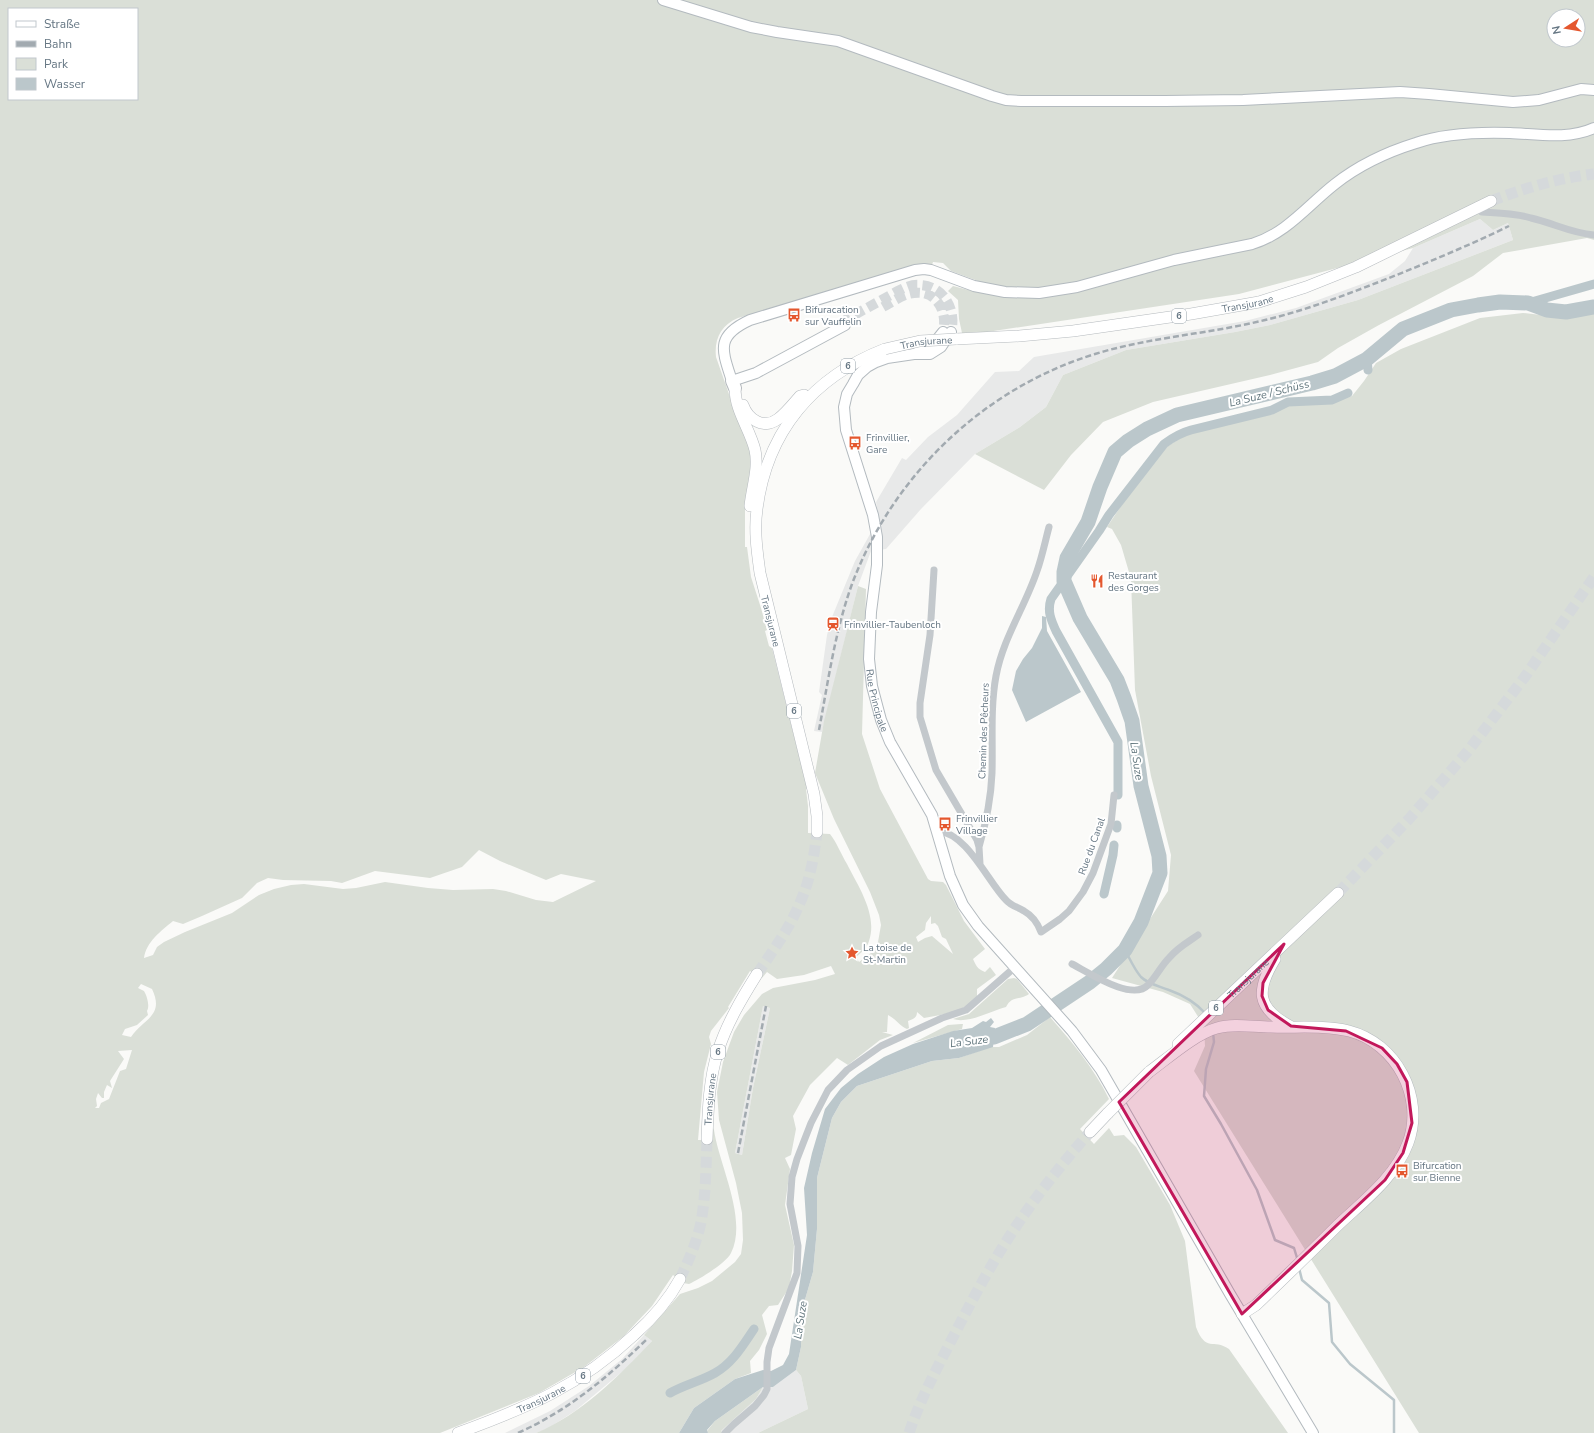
<svg xmlns="http://www.w3.org/2000/svg" width="1594" height="1433" font-family="'Nunito Sans',sans-serif">
<style>
.built{fill:#e8e9e9}
.green{fill:#dadfd7;fill-rule:evenodd}
.water{fill:#bbc7cb}
.lines{fill:none;stroke-linecap:round;stroke-linejoin:round}
.stream{stroke:#bbc7cb;stroke-width:2.5}
.canal{stroke:#bbc7cb;stroke-width:9}
.river{stroke:#bbc7cb;stroke-width:15}
.secondary-tunnel{stroke:#d5d9db;stroke-width:10;stroke-dasharray:10 5;stroke-linecap:butt}
.primary-tunnel{stroke:#d5d9db;stroke-width:11;stroke-dasharray:11 5.5;stroke-linecap:butt}
.secondary-casing{stroke:#b3babf;stroke-width:12}
.primary-casing{stroke:#b5babe;stroke-width:12}
.highway-casing{stroke:#b4b9bd;stroke-width:14}
.street{stroke:#c3c8cc;stroke-width:7}
.secondary{stroke:#fff;stroke-width:10}
.primary{stroke:#fff;stroke-width:11}
.highway{stroke:#fff;stroke-width:12}
.rail{stroke:#a2aab0;stroke-width:2.5;stroke-dasharray:6 3;stroke-linecap:butt}
.primary-bridge-casing{stroke:#b5babe;stroke-width:12;stroke-linecap:butt}
.primary-bridge{stroke:#fff;stroke-width:11}
.marked{fill:#c2185b;fill-opacity:0.2;stroke:#c2185b;stroke-width:3;stroke-linejoin:round}
.labels{text-anchor:middle;stroke-width:4;stroke-linejoin:round;paint-order:stroke}
.shield{fill:#fff;stroke:#939fa8;stroke-width:1}
.shield-label{font-size:9px;font-weight:bold;fill:#657683}
.street-label{font-size:10px;fill:#657683;stroke:#fff}
.poi-label{font-size:10px;fill:#657683;stroke:#fff;text-anchor:start}
.water-label{font-size:11px;font-style:italic;fill:#60757c;stroke:#fff}
</style>
<rect width="100%" height="100%" fill="#fafaf8"/>
<path class="built" d="M 1480,219 L 1493,230 L 1508,223 L 1513,240 L 1358,300 L 1270,325 L 1235,332 L 1126,350 L 1063,375 L 1046,407 L 1020,427 L 975,454 L 921,509 L 886,549 L 871,551 L 858,586 L 822,732 L 814,731 L 822,695 L 819,692 L 827,635 L 832,617 L 855,561 L 879,518 L 876,502 L 902,458 L 906,460 L 928,437 L 957,415 L 995,372 L 1019,371 L 1034,357 L 1245,321 L 1296,308 L 1389,274 L 1405,261 L 1413,248 Z
M 763,1006 L 770,1008 L 753,1088 L 742,1155 L 735,1153 Z
M 644,1335 L 652,1341 L 629,1366 L 575,1411 L 547,1429 L 536,1433 L 505,1433 L 550,1411 L 589,1386 L 622,1359 Z
M 796,1370 L 801,1376 L 808,1409 L 758,1433 L 723,1433 L 721,1431 L 756,1399 L 763,1387 L 773,1387 Z"/>
<path class="green" d="M 0,0 L 1594,0 L 1594,240 L 1587,238 L 1503,253 L 1473,276 L 1379,325 L 1338,348 L 1318,362 L 1270,375 L 1153,402 L 1103,422 L 1071,455 L 1044,490 L 975,454 L 1020,427 L 1046,407 L 1063,375 L 1126,350 L 1235,332 L 1270,325 L 1358,300 L 1513,240 L 1508,223 L 1493,230 L 1480,219 L 1413,248 L 1239,294 L 987,332 L 962,333 L 959,319 L 958,300 L 948,291 L 953,286 L 980,293 L 978,281 L 951,271 L 943,263 L 933,262 L 932,265 L 916,265 L 738,318 C 721,325 714,339 716,357 L 737,417 L 749,444 L 752,463 L 745,508 L 745,547 L 747,547 L 751,577 L 761,608 L 767,630 L 765,631 L 769,646 L 772,648 L 807,788 L 806,789 L 808,806 L 808,833 L 830,834 C 837,843 841,854 847,864 C 858,886 878,915 869,941 C 867,948 861,953 856,957 L 859,962 L 871,953 L 878,942 L 881,925 L 879,915 L 870,892 L 834,819 L 815,773 L 824,721 L 858,586 L 866,589 L 862,734 L 880,789 L 928,879 L 931,881 L 943,882 L 946,885 L 964,921 L 985,949 L 973,959 C 976,965 977,969 985,972 L 990,967 L 996,975 L 977,989 L 977,1000 C 962,1011 942,1015 924,1018 L 917,1012 C 917,1018 913,1019 908,1021 L 909,1028 L 907,1029 C 901,1027 896,1019 888,1015 L 887,1032 L 882,1032 L 893,1035 L 880,1040 L 848,1065 L 837,1058 L 810,1085 L 793,1116 L 796,1129 L 791,1155 L 785,1158 L 790,1169 L 785,1205 L 794,1245 L 792,1271 L 789,1288 L 778,1305 L 769,1306 L 762,1315 L 767,1334 L 759,1350 L 750,1361 L 751,1373 L 735,1379 L 694,1408 L 679,1433 L 536,1433 C 580,1415 619,1376 652,1341 L 644,1335 L 680,1294 L 698,1288 L 712,1281 L 735,1262 L 741,1254 L 743,1240 L 742,1213 L 736,1183 L 719,1120 L 717,1092 L 723,1062 L 734,1032 L 744,1015 L 762,994 L 773,988 L 815,980 L 835,974 L 831,966 L 804,975 L 777,979 L 767,972 L 762,978 L 750,971 L 728,1007 L 729,1008 L 711,1031 L 709,1037 L 711,1044 L 704,1072 L 698,1140 L 712,1140 L 713,1128 L 714,1130 C 719,1165 748,1219 731,1253 C 726,1263 700,1279 689,1284 L 683,1283 L 673,1275 L 652,1306 L 636,1323 L 624,1336 L 584,1367 L 539,1393 L 440,1433 L 0,1433 ZM 9,9 L 137,9 L 137,99 L 9,99 ZM 1554,16 L 1578,16 L 1578,40 L 1554,40 ZM 479,850 L 500,861 L 546,880 L 561,874 L 596,881 L 553,902 L 536,900 L 506,891 L 493,889 L 453,890 L 428,888 L 385,882 L 356,888 L 343,889 L 304,884 L 291,885 L 274,889 L 259,895 L 232,913 L 185,932 L 164,942 L 157,947 L 153,955 L 144,958 C 146,942 161,931 173,921 L 183,924 L 202,916 L 242,898 L 257,883 L 268,878 L 283,880 L 331,881 L 342,883 L 375,871 L 430,878 L 462,867 ZM 931,916 L 931,924 L 935,923 L 938,926 L 942,937 L 946,939 L 953,954 L 932,936 L 925,938 L 918,942 L 916,937 L 925,930 L 926,923 ZM 141,984 L 152,989 C 165,1016 143,1019 131,1037 L 122,1035 L 125,1029 L 137,1025 L 148,1015 L 147,1011 C 150,1006 147,996 144,991 L 138,988 ZM 763,1006 L 770,1008 L 753,1088 L 742,1155 L 735,1153 ZM 132,1050 L 126,1069 L 120,1071 L 109,1099 L 101,1103 L 99,1108 L 95,1108 L 97,1106 L 96,1099 L 98,1093 L 102,1098 L 104,1098 L 104,1092 L 107,1085 L 112,1088 L 110,1081 L 124,1059 L 118,1051 Z
M 1523,313 L 1550,316 L 1594,314 L 1594,1433 L 1419,1433 L 1194,1071 L 1205,1046 L 1204,1026 L 1190,1004 L 1163,992 L 1112,978 L 1168,891 L 1171,855 L 1151,776 L 1135,690 L 1131,579 L 1121,545 L 1112,529 L 1107,527 L 1156,454 L 1188,433 L 1208,425 L 1290,403 L 1329,403 L 1352,396 L 1364,381 L 1376,363 L 1401,349 L 1480,318 Z
M 1014,978 L 1017,979 L 1029,994 C 1019,1001 1012,995 1006,1007 C 991,1011 968,1024 953,1019 L 969,1014 L 1008,979 Z
M 1050,1017 C 1072,1042 1094,1068 1109,1099 L 1080,1129 L 1094,1144 L 1109,1128 L 1114,1136 L 1124,1135 L 1136,1147 L 1170,1205 L 1185,1241 L 1196,1327 C 1206,1353 1213,1338 1229,1349 L 1288,1433 L 758,1433 L 808,1409 L 801,1376 L 796,1370 L 801,1347 L 802,1310 L 813,1272 L 817,1229 L 817,1178 L 832,1118 L 841,1102 L 857,1086 L 932,1061 L 959,1058 L 990,1047 L 999,1047 L 1027,1035 Z
M 961,1024 L 963,1024 L 962,1029 L 913,1043 L 948,1025 Z
M 763,1387 L 756,1399 L 721,1431 L 723,1433 L 708,1433 L 707,1431 L 715,1421 Z"/>
<path class="water" d="M 1042,616 L 1046,617 L 1047,631 L 1081,692 L 1026,722 L 1012,690 L 1016,671 L 1023,659 L 1032,648 L 1042,628 Z
M 991,1018 L 994,1022 L 990,1027 L 995,1028 L 993,1047 L 959,1058 L 932,1061 L 857,1086 L 841,1102 L 832,1118 L 817,1178 L 817,1229 L 813,1272 L 802,1310 L 801,1347 L 796,1370 L 773,1387 L 763,1387 L 715,1421 L 707,1430 L 708,1433 L 679,1433 L 694,1408 L 735,1379 L 763,1370 L 771,1371 L 783,1365 L 789,1354 L 807,1235 L 804,1188 L 812,1153 L 825,1109 L 841,1088 L 858,1074 L 884,1057 L 913,1044 L 953,1031 L 972,1028 L 983,1021 L 986,1022 Z"/>
<g class="lines">
<path class="stream" d="M 1125,950 C 1130,959 1134,969 1141,977 C 1148,984 1159,986 1169,990 C 1183,995 1195,1002 1205,1013
M 1213,1032 L 1214,1042 L 1206,1069 L 1204,1096 L 1221,1124 L 1257,1190 L 1275,1240 L 1294,1248 L 1298,1261
M 1299,1268 L 1302,1280 L 1329,1303 L 1332,1342 L 1350,1364 L 1394,1400 L 1394,1433"/>
<path class="canal" d="M 1528,303 L 1594,284
M 1367,359 L 1368,370
M 1118,795 L 1118,742 L 1056,631 C 1051,620 1047,611 1051,599 L 1099,531 L 1109,515 L 1164,444 C 1172,438 1180,433 1191,430 L 1272,410 L 1288,402 L 1332,400 L 1348,393
M 1117,828 L 1117,825
M 1104,894 L 1113,855 L 1114,845
M 670,1393 C 684,1385 701,1381 715,1373 C 733,1363 743,1345 754,1329"/>
<path class="river" d="M 973,1039 L 994,1037 L 1027,1024 L 1090,982 L 1106,969 L 1125,950 L 1141,922 L 1160,873 L 1159,856 L 1141,786 L 1132,721 L 1124,698 L 1117,680 L 1080,618 L 1064,581 L 1064,572 L 1067,558 L 1088,522 L 1100,487 L 1115,452 L 1128,441 L 1147,429 L 1177,415 L 1312,383 L 1335,376 L 1367,359 L 1403,329 L 1451,310 L 1478,305 L 1500,302 L 1528,303 L 1547,310 L 1566,312 L 1594,307"/>
<path class="secondary-tunnel" d="M 883,307 C 892,302 903,294 914,293 C 937,290 948,312 943,332
M 845,325 L 847,319 L 896,292 C 904,288 911,284 920,285 C 944,286 957,310 951,332"/>
<path class="primary-tunnel" d="M 1491,201 C 1525,188 1558,178 1594,174
M 1338,893 L 1409,819 L 1468,751 L 1524,678 L 1594,577
M 757,974 C 772,952 789,929 799,905 C 810,881 814,857 817,832
M 680,1279 C 689,1259 699,1238 702,1216 C 706,1190 706,1165 707,1139
M 909,1433 C 920,1400 936,1370 952,1339 C 967,1310 982,1281 999,1253 C 1025,1210 1057,1169 1090,1132"/>
<g class="secondary-casing">
<g id="secondary">
<path d="M 663,0 L 751,27 L 777,32 L 838,41 L 992,96 L 1006,100 L 1021,101 L 1165,101 L 1243,100 L 1400,92 L 1429,94 L 1513,102 L 1539,100 L 1581,89 L 1594,90"/>
<path d="M 845,325 L 756,373 L 732,381 C 722,350 715,336 750,320 L 915,270 L 924,269 L 931,270 L 974,286 L 1005,292 L 1039,293 L 1077,287 L 1174,260 L 1252,244 C 1286,234 1308,205 1335,184 C 1359,165 1387,152 1416,143 C 1445,133 1479,132 1510,133 C 1537,134 1568,140 1594,128"/>
<path id="s1" d="M 951,332 L 941,347 L 930,354 L 914,354 L 887,358 L 876,362 L 867,367 L 858,375 L 853,384 L 847,394 L 844,407 L 846,430 L 873,515 L 877,537 L 877,565 L 871,612 L 869,659 L 872,686 L 881,720 L 890,742 L 932,815 L 950,876 L 963,905 L 978,926 L 1072,1031 L 1101,1070 L 1230,1294 L 1313,1433"/>
<path d="M 916,353 L 935,342 L 943,332"/>
</g>
</g>
<g class="primary-casing">
<g id="primary">
<path id="s2" d="M 956,339 L 1019,336 L 1073,331 L 1191,314 L 1259,302 L 1306,287 L 1356,267 L 1491,201"/>
<path d="M 735,388 C 735,411 750,429 755,450 C 759,468 752,487 750,506"/>
<path d="M 743,405 C 748,419 763,430 778,419 C 786,413 793,404 800,396 L 804,395"/>
<path d="M 817,832 L 817,816 L 814,794 L 760,573 C 757,551 754,530 757,509 C 767,431 813,377 885,349"/>
<path d="M 1275,959 C 1256,990 1256,1008 1290,1026"/>
<path id="s3" d="M 1178,1044 L 1338,893"/>
<path d="M 1149,1072 C 1167,1059 1195,1034 1217,1028 C 1234,1023 1253,1027 1271,1027 C 1297,1028 1324,1025 1349,1031 C 1396,1043 1425,1097 1408,1143 C 1395,1178 1362,1202 1336,1227 C 1310,1253 1283,1279 1256,1305 L 1242,1314"/>
<path d="M 1090,1132 L 1108,1113"/>
<path id="s4" d="M 707,1139 C 708,1110 709,1079 718,1051 C 727,1023 742,998 757,974"/>
<path id="s5" d="M 458,1433 C 526,1408 580,1386 634,1335 C 652,1319 668,1301 680,1279"/>
</g>
</g>
<g class="highway-casing">
<path id="highway" d="M 732,381 L 735,388"/>
</g>
<path class="street" d="M 1482,212 C 1498,213 1515,213 1531,218 C 1553,223 1571,233 1594,235
M 934,570 L 930,635 L 920,703 L 920,717 L 936,770 L 977,840 L 979,847 L 980,864
M 938,831 C 967,833 988,882 1006,900 C 1011,906 1018,907 1024,911 C 1033,916 1038,924 1041,932 L 1060,919 L 1069,911 L 1083,892 L 1093,873 L 1111,824 L 1114,795
M 979,847 C 986,823 991,798 992,773 C 993,741 990,708 996,676 C 1003,638 1025,607 1037,571 C 1042,557 1045,542 1049,527
M 1072,964 C 1088,972 1132,1002 1148,985 C 1156,977 1161,966 1169,958 C 1177,948 1188,942 1198,935
M 725,1433 L 734,1424 L 755,1406 L 764,1395 L 767,1389 L 767,1362 L 769,1348 L 797,1273 L 798,1246 L 790,1204 L 792,1177 L 797,1159 L 811,1123 L 828,1090 L 847,1070 L 881,1046 L 942,1018 L 966,1010 L 1014,968"/>
<use href="#secondary" class="secondary"/>
<use href="#primary" class="primary"/>
<use href="#highway" class="highway"/>
<path class="rail" d="M 819,730 C 828,682 835,631 852,584 C 893,475 984,388 1095,354 C 1150,337 1209,334 1265,320 C 1307,310 1348,294 1389,278 C 1429,262 1470,245 1509,226
M 738,1153 L 766,1006
M 518,1433 C 569,1410 608,1377 648,1338"/>
<g class="primary-bridge-casing">
<g id="primary-bridge">
<path id="s6" d="M 885,349 L 920,341 L 956,339"/>
<path d="M 1108,1113 L 1149,1072"/>
</g>
</g>
<use href="#primary-bridge" class="primary-bridge"/>
</g>
<path class="marked" d="M 1284,944 L 1263,983 L 1262,996 L 1268,1010 L 1291,1026 L 1346,1031 L 1382,1048 L 1397,1064 L 1407,1082 L 1412,1123 L 1403,1153 L 1385,1180 L 1242,1314 L 1119,1102 Z"/>
<defs>
<g id="bus-bare" transform="scale(1.08)"><path d="M-5-6H5V4H4V6H2V4H-2V6H-4V4H-5ZM-3.5-4V0h7V-4ZM-3.5 1.2v1.5H-2V1.2ZM2 1.2v1.5H3.5V1.2Z" fill="#e4572e" stroke="#fff" stroke-width="2.5" paint-order="stroke"/></g>
<g id="restaurant-bare" transform="scale(1.08)"><path d="M-5-6h1v4h1v-4h1v4h1v-4h1v5L-1.5 .5V6h-2V.5L-5-1ZM5-6V6H3V1.5H1.5Q1.5-4 5-6Z" fill="#e4572e" stroke="#fff" stroke-width="2.5" paint-order="stroke"/></g>
<g id="station-bare" transform="scale(1.08)"><path d="M-3-6H3Q5-6 5-4V2Q5 4 3 4L4.5 6H3L1.5 4h-3L-3 6H-4.5L-3 4Q-5 4-5 2V-4Q-5-6-3-6ZM-3.5-4v3h7v-3ZM-3.5 1v1.5H-2V1ZM2 1v1.5H3.5V1Z" fill="#e4572e" stroke="#fff" stroke-width="2.5" paint-order="stroke"/></g>
<g id="sight-bare" transform="scale(1.08)"><path d="M0-6L1.8-2.2L6-1.7L2.9 1.2L3.7 5.4L0 3.3L-3.7 5.4L-2.9 1.2L-6-1.7L-1.8-2.2Z" fill="#e4572e" stroke="#fff" stroke-width="2.5" paint-order="stroke"/></g>
</defs>
<g fill-rule="evenodd">
<use href="#bus-bare" x="794" y="315"/>
<use href="#bus-bare" x="855" y="443"/>
<use href="#restaurant-bare" x="1097" y="581"/>
<use href="#station-bare" x="833" y="624"/>
<use href="#bus-bare" x="945" y="824"/>
<use href="#sight-bare" x="852" y="953"/>
<use href="#bus-bare" x="1402" y="1171"/>
</g>
<g class="labels">
<g class="shield">
<rect x="1172" y="309" width="14" height="14" rx="3"/>
<rect x="841" y="359" width="14" height="14" rx="3"/>
<rect x="787" y="704" width="14" height="14" rx="3"/>
<rect x="1209" y="1001" width="14" height="14" rx="3"/>
<rect x="711" y="1045" width="14" height="14" rx="3"/>
<rect x="576" y="1369" width="14" height="14" rx="3"/>
</g>
<g class="shield-label">
<text x="1179" y="319">6</text>
<text x="848" y="369">6</text>
<text x="794" y="714">6</text>
<text x="1216" y="1011">6</text>
<text x="718" y="1055">6</text>
<text x="583" y="1379">6</text>
</g>
<g class="street-label">
<text dy="4" stroke="none"><textPath href="#s2" startOffset="294">Transjurane</textPath></text>
<text dy="4" stroke="none"><textPath href="#s6" startOffset="42">Transjurane</textPath></text>
<text transform="translate(771 621) rotate(76)" y="4">Transjurane</text>
<text dy="4" stroke="none"><textPath href="#s1" startOffset="443">Rue Principale</textPath></text>
<text transform="translate(983 731) rotate(-88)" y="4">Chemin des Pêcheurs</text>
<text transform="translate(1091 846) rotate(-70)" y="4">Rue du Canal</text>
<text dy="4" stroke="none"><textPath href="#s3" startOffset="96">Transjurane</textPath></text>
<text dy="4" stroke="none"><textPath href="#s4" startOffset="40">Transjurane</textPath></text>
<text dy="4" stroke="none"><textPath href="#s5" startOffset="90">Transjurane</textPath></text>
</g>
<g class="poi-label">
<text x="805" y="313">Bifuracation<tspan x="805" dy="12">sur Vauffelin</tspan></text>
<text x="866" y="441">Frinvillier,<tspan x="866" dy="12">Gare</tspan></text>
<text x="1108" y="579">Restaurant<tspan x="1108" dy="12">des Gorges</tspan></text>
<text x="844" y="628">Frinvillier-Taubenloch</text>
<text x="956" y="822">Frinvillier<tspan x="956" dy="12">Village</tspan></text>
<text x="863" y="951">La toise de<tspan x="863" dy="12">St-Martin</tspan></text>
<text x="1413" y="1169">Bifurcation<tspan x="1413" dy="12">sur Bienne</tspan></text>
</g>
<g class="water-label">
<text transform="translate(1269 393) rotate(-14)" y="4">La Suze / Schüss</text>
<text transform="translate(1137 761) rotate(82)" y="4">La Suze</text>
<text transform="translate(969 1041) rotate(-7)" y="4">La Suze</text>
<text transform="translate(800 1320) rotate(-81)" y="4">La Suze</text>
</g>
</g>
<rect x="8" y="8" width="130" height="92" fill="#ffffff" stroke="#c1c8cd"/>
<rect x="16" y="21" width="20" height="6" fill="#ffffff" stroke="#c1c8cd"/>
<text x="44" y="28" font-size="12" fill="#657683">Straße</text>
<rect x="16" y="41" width="20" height="6" fill="#a2aab0" stroke="#c1c8cd"/>
<text x="44" y="48" font-size="12" fill="#657683">Bahn</text>
<rect x="16" y="58" width="20" height="12" fill="#dadfd7" stroke="#c1c8cd"/>
<text x="44" y="68" font-size="12" fill="#657683">Park</text>
<rect x="16" y="78" width="20" height="12" fill="#bbc7cb" stroke="#c1c8cd"/>
<text x="44" y="88" font-size="12" fill="#657683">Wasser</text>
<g transform="translate(1566 28) rotate(258)"><circle r="19" fill="#ffffff" stroke="#c1c8cd"/>
<path d="M0-3L7 15L0 10L-7 15Z" fill="#e4572e"/>
<text y="-6" font-size="11" font-weight="bold" text-anchor="middle" fill="#657683">N</text>
</g>
</svg>
